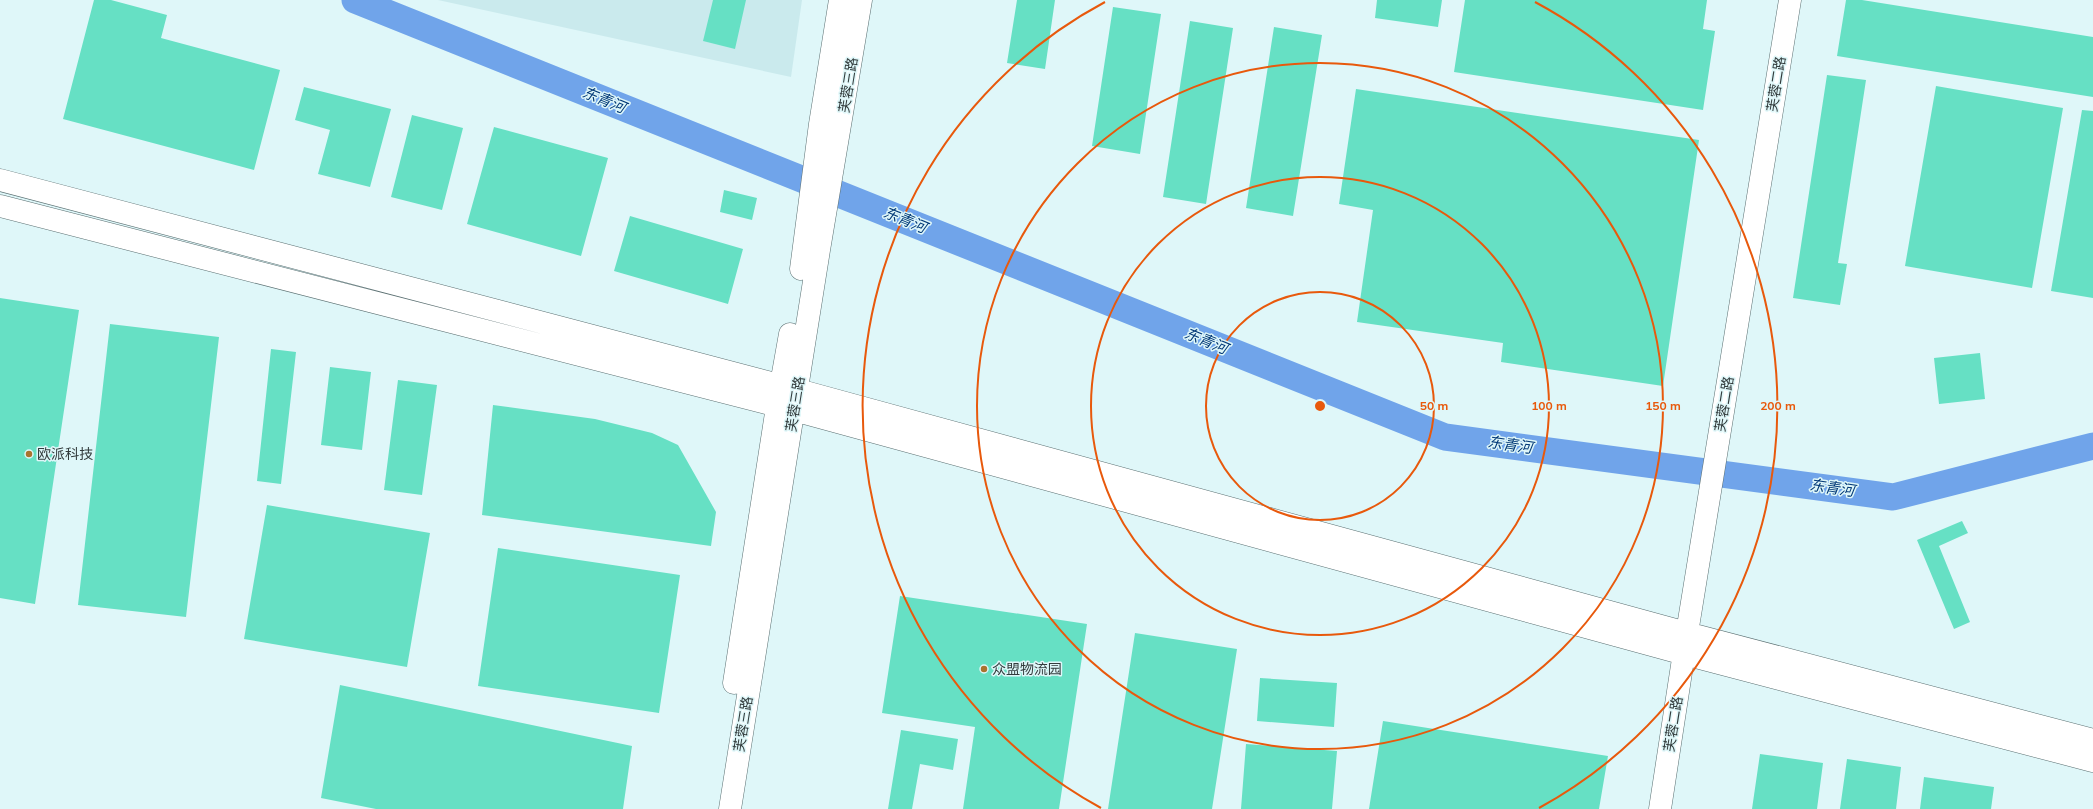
<svg xmlns="http://www.w3.org/2000/svg" width="2093" height="809" font-family="Mulish,'Noto Sans SC',sans-serif">
<style>
.built{fill:#caeaed}
.lines{fill:none;stroke-linecap:round;stroke-linejoin:round}
.river{stroke:#70a4ea;stroke-width:27}
.building{fill:#66e0c4}
.secondary-casing{stroke:#5a6f71;stroke-width:23}
.secondary{stroke:#fff;stroke-width:22}
.ring{fill:none;stroke:#e8590c;stroke-width:2}
.poi-dot{fill:#a9732e;stroke:#dff7f9;stroke-width:1.5}
.labels{text-anchor:middle;stroke-width:3;stroke-linejoin:round;paint-order:stroke}
.street-label{font-size:14px;fill:#323b3c;stroke:#dff7f9}
.poi-label{font-size:14px;fill:#323b3c;stroke:#dff7f9;text-anchor:start}
.water-label{font-size:15px;font-style:italic;fill:#043a78;stroke:#dff7f9}
.centre{fill:#e8590c;stroke:#dff7f9;stroke-width:2}
.ring-label{font-size:12px;text-anchor:middle;font-weight:bold;fill:#e8590c;stroke:#dff7f9;stroke-width:3;stroke-linejoin:round;paint-order:stroke}
</style>
<rect width="100%" height="100%" fill="#dff7f9"/>
<path class="built" d="M 438,0 L 802,0 L 791,77 Z"/>
<g class="lines">
<path class="river" d="M 355,0 L 1445,437 L 1893,497 L 2093,446"/>
</g>
<path class="building" d="M 94,0 L 111,0 L 167,15 L 161,38 L 280,70 L 254,170 L 63,119 Z
M 713,0 L 746,0 L 735,49 L 703,41 Z
M 1017,0 L 1055,0 L 1045,69 L 1007,63 Z
M 1377,0 L 1442,0 L 1438,27 L 1375,18 Z
M 1465,0 L 1707,0 L 1703,29 L 1715,31 L 1703,110 L 1454,72 Z
M 1846,0 L 1862,0 L 2093,37 L 2093,97 L 1837,56 Z
M 1113,7 L 1161,14 L 1140,154 L 1092,146 Z
M 1190,21 L 1233,28 L 1206,204 L 1163,197 Z
M 1274,27 L 1322,35 L 1293,216 L 1246,208 Z
M 1827,75 L 1866,80 L 1838,263 L 1847,264 L 1840,305 L 1793,298 Z
M 1936,86 L 2063,108 L 2032,288 L 1905,266 Z
M 304,87 L 391,109 L 370,187 L 318,174 L 330,130 L 295,120 Z
M 1356,89 L 1699,140 L 1663,386 L 1501,362 L 1503,343 L 1357,322 L 1373,210 L 1339,204 Z
M 2082,110 L 2093,111 L 2093,298 L 2051,291 Z
M 412,115 L 463,128 L 442,210 L 391,197 Z
M 494,127 L 608,158 L 581,256 L 467,224 Z
M 724,190 L 757,198 L 752,220 L 720,212 Z
M 630,216 L 743,249 L 728,304 L 614,271 Z
M 0,298 L 79,310 L 35,604 L 0,598 Z
M 110,324 L 219,337 L 186,617 L 78,605 Z
M 271,349 L 296,352 L 281,484 L 257,481 Z
M 1980,353 L 1985,399 L 1939,404 L 1934,358 Z
M 330,367 L 371,372 L 362,450 L 321,445 Z
M 398,380 L 437,385 L 422,495 L 384,490 Z
M 493,405 L 595,419 L 652,433 L 678,445 L 716,512 L 711,546 L 482,515 Z
M 267,505 L 430,533 L 407,667 L 244,639 Z
M 1962,521 L 1968,533 L 1939,546 L 1970,622 L 1954,629 L 1917,540 Z
M 498,548 L 680,575 L 659,713 L 478,686 Z
M 900,596 L 1087,624 L 1059,809 L 963,809 L 975,727 L 882,713 Z
M 1135,633 L 1237,649 L 1212,809 L 1108,809 Z
M 1260,678 L 1337,683 L 1334,727 L 1257,721 Z
M 340,685 L 632,746 L 623,809 L 376,809 L 321,798 Z
M 1383,721 L 1608,756 L 1599,809 L 1369,809 Z
M 901,730 L 958,739 L 953,770 L 920,764 L 912,809 L 888,809 Z
M 1246,744 L 1337,751 L 1332,809 L 1241,809 Z
M 1760,754 L 1823,763 L 1817,809 L 1752,809 Z
M 1847,759 L 1901,767 L 1896,809 L 1840,809 Z
M 1924,777 L 1994,787 L 1991,809 L 1920,809 Z"/>
<g class="lines">
<g class="secondary-casing">
<path id="secondary" d="M 0,180 L 798,390 L 1687,633 L 2093,740
M 0,206 L 794,410 L 1684,654 L 2093,761
M 801,269 L 820,124 L 840,0
M 734,683 L 777,407 L 790,334
M 730,809 L 819,250 L 861,0
M 1660,809 L 1687,633 L 1790,0"/>
</g>
<use href="#secondary" class="secondary"/>
</g>
<g class="ring">
<circle cx="1320" cy="406" r="114"/>
<circle cx="1320" cy="406" r="229"/>
<circle cx="1320" cy="406" r="343"/>
<path d="M1101 808A458 458 0 0 1 1105 2M1535 2A458 458 0 0 1 1539 808"/>
</g>
<g class="poi-dot">
<circle cx="29" cy="454" r="4"/>
<circle cx="984" cy="669" r="4"/>
</g>
<g class="labels">
<g class="street-label">
<text transform="translate(1776 84) rotate(-81)" y="5">芙蓉二路</text>
<text transform="translate(848 85) rotate(-81)" y="5">芙蓉三路</text>
<text transform="translate(795 404) rotate(-81)" y="5">芙蓉三路</text>
<text transform="translate(1724 404) rotate(-81)" y="5">芙蓉二路</text>
<text transform="translate(743 724) rotate(-81)" y="5">芙蓉三路</text>
<text transform="translate(1673 724) rotate(-81)" y="5">芙蓉二路</text>
</g>
<g class="poi-label">
<text x="37" y="459">欧派科技</text>
<text x="992" y="674">众盟物流园</text>
</g>
<g class="water-label">
<text transform="translate(604 100) rotate(22)" y="5">东青河</text>
<text transform="translate(905 220) rotate(22)" y="5">东青河</text>
<text transform="translate(1206 341) rotate(22)" y="5">东青河</text>
<text transform="translate(1510 445) rotate(8)" y="5">东青河</text>
<text transform="translate(1832 488) rotate(8)" y="5">东青河</text>
</g>
</g>
<circle cx="1320" cy="406" r="6" class="centre"/>
<g class="ring-label">
<text x="1434" y="410">50 m</text>
<text x="1549" y="410">100 m</text>
<text x="1663" y="410">150 m</text>
<text x="1778" y="410">200 m</text>
</g>
</svg>
